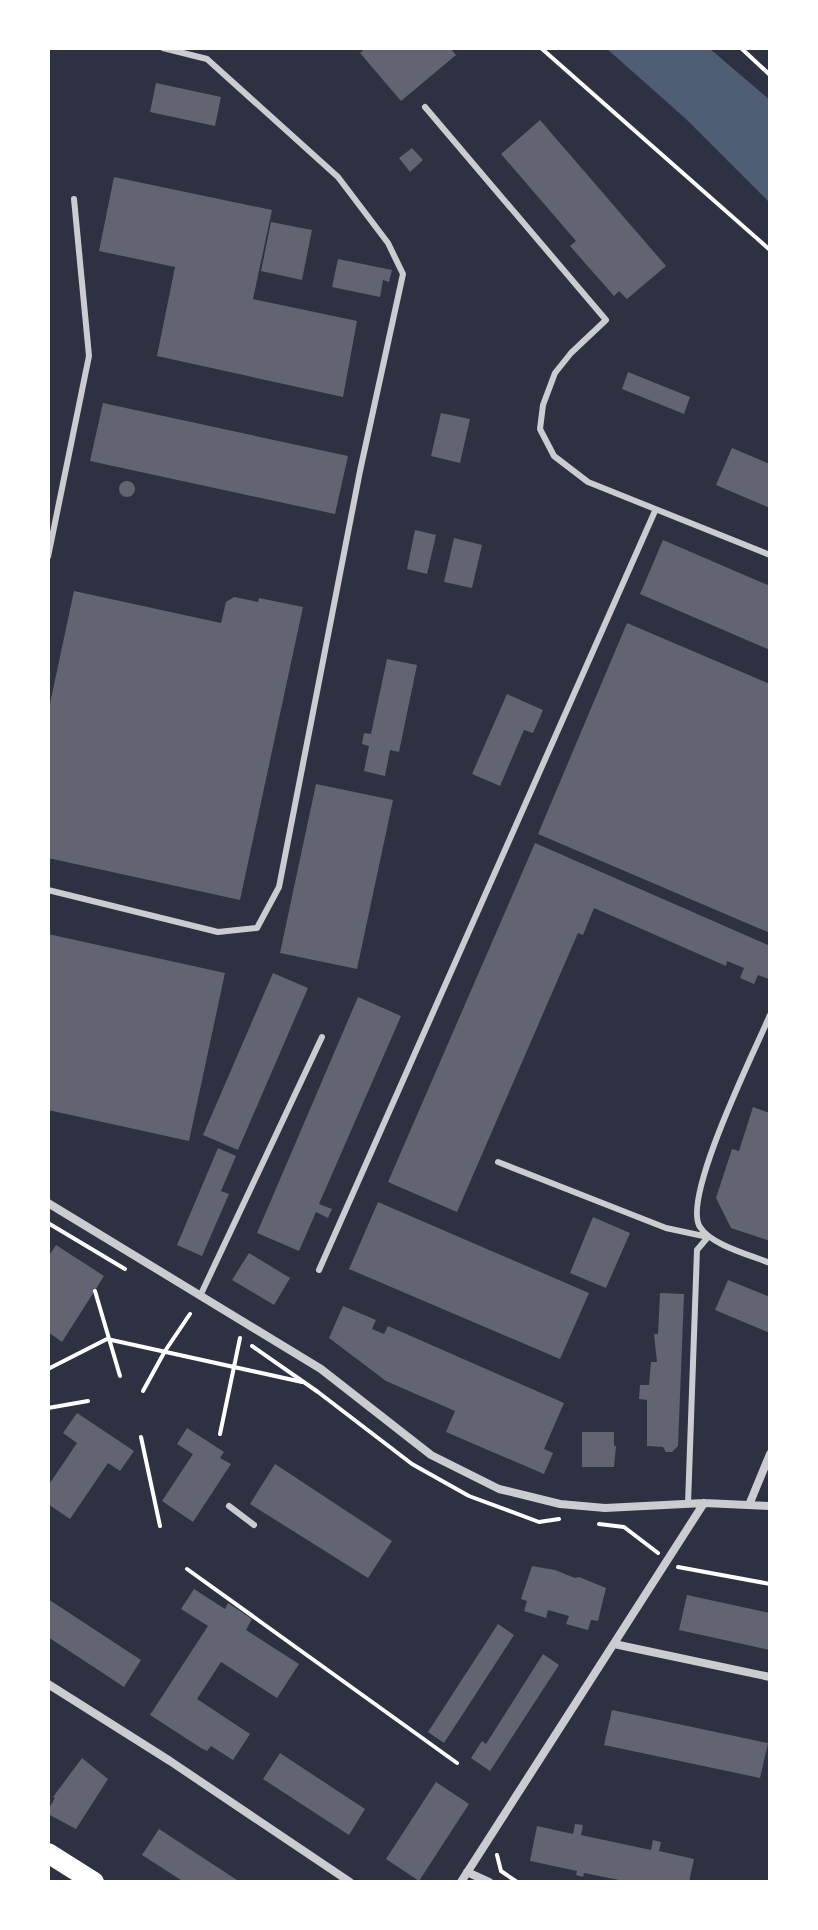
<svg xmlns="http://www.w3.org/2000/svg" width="818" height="1930" font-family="Lato,sans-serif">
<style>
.water{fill:#4f5d75}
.building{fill:#626471}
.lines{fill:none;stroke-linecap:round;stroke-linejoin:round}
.path{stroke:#fff;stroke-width:4}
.service{stroke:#caccd0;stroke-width:6}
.minor{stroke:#caccd0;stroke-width:8}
.primary{stroke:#fff;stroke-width:20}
</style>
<rect width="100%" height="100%" fill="#2d3142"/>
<path class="water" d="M 606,48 L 709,48 L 770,100 L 770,203 L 686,119 Z"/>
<path class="building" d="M 366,48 L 450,48 L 456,55 L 401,101 L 360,53 Z
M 156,83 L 221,97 L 215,126 L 150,112 Z
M 540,120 L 666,266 L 627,299 L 619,291 L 614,296 L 570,246 L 576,241 L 501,154 Z
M 412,148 L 423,160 L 410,172 L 399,158 Z
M 114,177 L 272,210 L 253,299 L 357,321 L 343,397 L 157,356 L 175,267 L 99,251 Z
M 271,222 L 312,230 L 302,280 L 261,271 Z
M 338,259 L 392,270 L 389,282 L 383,280 L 380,297 L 332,287 Z
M 628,372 L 690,397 L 684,414 L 622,389 Z
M 103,403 L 348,456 L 335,514 L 90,461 Z
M 441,413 L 470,419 L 460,463 L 431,456 Z
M 732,448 L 770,464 L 770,508 L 716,485 Z
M119 489a8 8 0 1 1 16 0a8 8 0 1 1-16 0Z
M 415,530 L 436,535 L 427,574 L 407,569 Z
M 454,538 L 482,545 L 472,588 L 444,582 Z
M 663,540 L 770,586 L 770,650 L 640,594 Z
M 74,591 L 221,623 L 226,602 L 234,597 L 258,602 L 259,598 L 303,607 L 240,900 L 48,858 L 48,713 Z
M 627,623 L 770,684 L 770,933 L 538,834 Z
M 387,659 L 417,665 L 399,752 L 390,750 L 385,776 L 364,771 L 369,746 L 362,744 L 364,733 L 371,734 Z
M 507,694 L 543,710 L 533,733 L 524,730 L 500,786 L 472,774 Z
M 316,784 L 393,800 L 357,969 L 280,953 Z
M 535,843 L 770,946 L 770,976 L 769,979 L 758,975 L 754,984 L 740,978 L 744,968 L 727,961 L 726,966 L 594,908 L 583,935 L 578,933 L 457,1212 L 388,1182 Z
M 48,934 L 225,973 L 189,1141 L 48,1110 Z
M 273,973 L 308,988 L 238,1150 L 203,1135 Z
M 358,997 L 401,1016 L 319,1204 L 332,1209 L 328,1218 L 316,1212 L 299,1251 L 257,1233 Z
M 753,1107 L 770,1113 L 770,1241 L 731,1228 L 716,1198 L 732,1149 L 739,1151 Z
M 218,1148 L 236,1156 L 221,1191 L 229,1194 L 202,1256 L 177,1245 Z
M 378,1202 L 589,1293 L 560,1359 L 349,1269 Z
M 593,1217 L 630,1233 L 606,1288 L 570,1273 Z
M 56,1245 L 104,1276 L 62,1342 L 48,1332 L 48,1257 Z
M 249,1253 L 290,1278 L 274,1305 L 232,1280 Z
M 728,1280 L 770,1297 L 770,1333 L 715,1310 Z
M 660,1293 L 684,1294 L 678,1446 L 672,1452 L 666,1452 L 663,1447 L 647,1446 L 647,1400 L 639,1399 L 640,1385 L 649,1385 L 651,1362 L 657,1362 L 654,1334 L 658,1334 Z
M 343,1306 L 376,1320 L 372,1329 L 384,1334 L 388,1326 L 564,1403 L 544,1449 L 553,1453 L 544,1474 L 446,1432 L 455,1411 L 386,1381 L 329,1338 Z
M 77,1413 L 134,1451 L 120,1471 L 108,1463 L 70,1519 L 48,1504 L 48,1486 L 77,1443 L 63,1433 Z
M 187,1428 L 224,1452 L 220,1458 L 231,1464 L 193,1522 L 162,1501 L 193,1454 L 177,1444 Z
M 582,1432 L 614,1432 L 614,1446 L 616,1446 L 614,1467 L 582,1467 Z
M 275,1464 L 392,1541 L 368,1578 L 250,1504 Z
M 532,1566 L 555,1570 L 575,1578 L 579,1577 L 606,1588 L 598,1621 L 591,1620 L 588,1630 L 566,1624 L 569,1616 L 548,1610 L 546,1618 L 524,1611 L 527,1601 L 521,1599 Z
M 194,1589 L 225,1609 L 228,1603 L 252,1619 L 246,1630 L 299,1664 L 277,1698 L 221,1662 L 197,1699 L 250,1734 L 233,1760 L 211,1746 L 207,1751 L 201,1748 L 150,1715 L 208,1626 L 181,1609 Z
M 687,1595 L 770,1613 L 770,1650 L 679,1630 Z
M 48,1599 L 141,1660 L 124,1687 L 48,1637 Z
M 498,1624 L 514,1635 L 444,1743 L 428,1732 Z
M 543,1654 L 559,1665 L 490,1771 L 471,1758 L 482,1741 L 486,1744 Z
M 612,1710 L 768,1743 L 760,1778 L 604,1745 Z
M 280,1753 L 365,1809 L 349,1835 L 263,1779 Z
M 82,1758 L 108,1779 L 76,1829 L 48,1814 L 48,1810 L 55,1798 L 53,1797 Z
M 436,1782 L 469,1804 L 419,1881 L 386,1859 Z
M 575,1824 L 583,1825 L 581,1835 L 651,1850 L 653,1840 L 661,1842 L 659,1851 L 694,1859 L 689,1882 L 629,1882 L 584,1873 L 583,1877 L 576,1875 L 577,1871 L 530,1861 L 537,1826 L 573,1834 Z
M 159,1829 L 240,1882 L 184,1882 L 142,1855 Z"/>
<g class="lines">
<path class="path" d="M 541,48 L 770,250
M 741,48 L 770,75
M 48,1223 L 125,1269
M 95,1291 L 120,1376
M 252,1346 L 318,1392 L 412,1464 L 469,1496 L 539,1522 L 559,1519
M 48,1369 L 107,1339 L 302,1382
M 143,1391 L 165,1351 L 190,1314
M 48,1408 L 88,1401
M 220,1434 L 240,1338
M 141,1437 L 160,1526
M 599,1524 L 624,1527 L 658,1553
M 678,1567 L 770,1584
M 187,1569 L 457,1763
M 497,1855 L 501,1871 L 517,1882"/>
<path class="service" d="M 425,107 L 606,320 L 571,353 L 555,373 L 543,405 L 540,429 L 554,456 L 588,482 L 770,555
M 48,557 L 89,356 L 74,199
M 48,890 L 218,932 L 257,928 L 279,887 L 360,471 L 403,274 L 388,243 L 338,177 L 207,59 L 163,48
M 770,1015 C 755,1050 681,1199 700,1227 C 711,1245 750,1255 770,1263
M 498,1162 L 666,1228 L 708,1237 L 697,1250 L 688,1504
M 319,1270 L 655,511
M 201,1294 L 322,1037
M 229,1506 L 254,1525"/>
<path class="minor" d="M 48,1203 L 321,1369 L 431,1455 L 499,1489 L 560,1504 L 605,1508 L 704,1503 L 770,1506
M 749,1505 L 770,1454
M 614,1644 L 770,1677
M 48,1684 L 170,1761 L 350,1882
M 467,1872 L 489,1882
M 461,1882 L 704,1503"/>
<path class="primary" d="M 48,1853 L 94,1882"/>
</g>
<rect width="818" height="1930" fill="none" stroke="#ffffff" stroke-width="100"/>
</svg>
